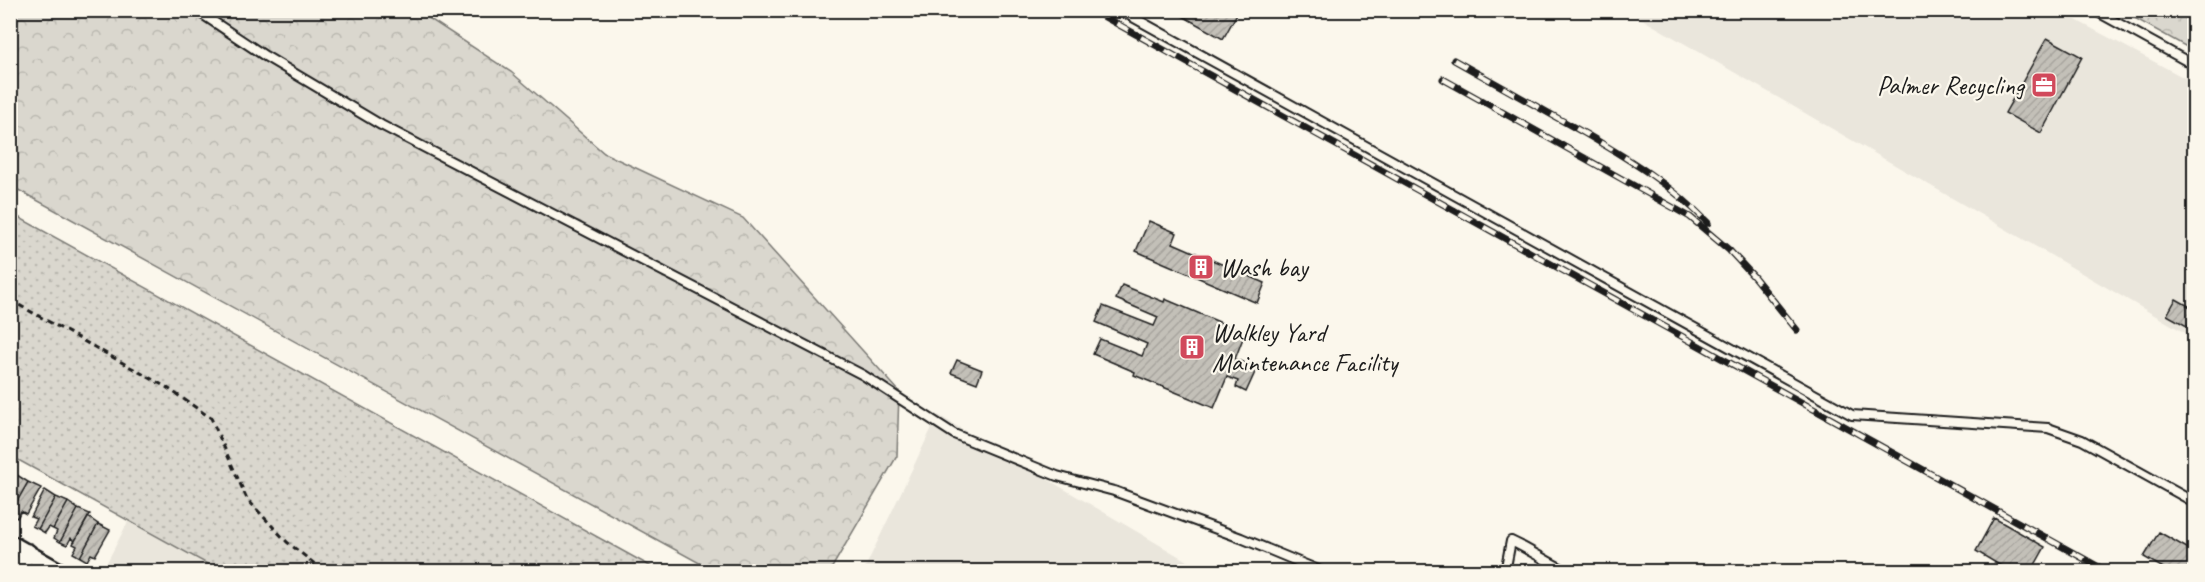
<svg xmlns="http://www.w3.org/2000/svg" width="2205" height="582" font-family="Caveat,sans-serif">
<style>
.built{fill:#eae6dc}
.grass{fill:url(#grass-dots);stroke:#7b7a75;stroke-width:1.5}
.forest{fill:url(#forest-crowns);stroke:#7b7a75;stroke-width:1.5}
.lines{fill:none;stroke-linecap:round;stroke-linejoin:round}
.stream{stroke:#74726e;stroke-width:4.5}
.building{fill:url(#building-hatch);stroke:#1c1c1c;stroke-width:1.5}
.lane-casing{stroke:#1c1c1c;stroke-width:12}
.street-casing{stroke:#1c1c1c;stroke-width:20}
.path{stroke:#1c1c1c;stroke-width:3;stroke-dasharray:6 4.5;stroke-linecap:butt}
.lane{stroke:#fbf7ec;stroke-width:8}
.street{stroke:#fbf7ec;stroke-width:15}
.rail-casing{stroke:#1c1c1c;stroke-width:7}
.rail{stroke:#fbf7ec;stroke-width:4.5;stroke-dasharray:14;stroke-linecap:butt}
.labels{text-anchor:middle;stroke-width:4.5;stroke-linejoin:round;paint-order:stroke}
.poi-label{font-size:26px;fill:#1c1c1c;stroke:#fbf7ec;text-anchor:start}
</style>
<defs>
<pattern id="grass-dots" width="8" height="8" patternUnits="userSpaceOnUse" patternTransform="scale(1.5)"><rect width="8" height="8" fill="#dad7ce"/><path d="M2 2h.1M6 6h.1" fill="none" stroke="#bab8b0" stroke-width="1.8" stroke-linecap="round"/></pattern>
<pattern id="forest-crowns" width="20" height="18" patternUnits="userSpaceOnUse" patternTransform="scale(1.5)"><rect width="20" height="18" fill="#dad7ce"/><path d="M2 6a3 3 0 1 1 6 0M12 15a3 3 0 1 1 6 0" fill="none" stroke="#bab8b0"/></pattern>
<pattern id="building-hatch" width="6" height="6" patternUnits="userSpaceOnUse" patternTransform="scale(1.5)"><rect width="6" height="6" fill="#c3c0b8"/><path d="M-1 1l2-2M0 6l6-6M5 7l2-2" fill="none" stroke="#a7a49e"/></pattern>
</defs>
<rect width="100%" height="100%" fill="#fbf7ec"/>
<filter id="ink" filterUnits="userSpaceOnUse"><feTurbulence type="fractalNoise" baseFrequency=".0167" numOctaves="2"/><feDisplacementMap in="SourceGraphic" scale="12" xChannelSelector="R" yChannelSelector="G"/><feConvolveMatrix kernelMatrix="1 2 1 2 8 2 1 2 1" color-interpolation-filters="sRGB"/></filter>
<g filter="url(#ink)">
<path class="built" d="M 1628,11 L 2059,11 L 2194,83 L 2194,338 Z
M 938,415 L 1204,571 L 863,572 Z
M 134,510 L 246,572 L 102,572 Z"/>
<path class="grass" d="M 10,213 L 11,213 L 659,571 L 220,571 L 11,456 Z"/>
<path class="forest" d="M 11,11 L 418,11 L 511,72 L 604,153 L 743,218 L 899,391 L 897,456 L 830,571 L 714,571 L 11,186 Z
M 2122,11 L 2194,11 L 2194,51 Z"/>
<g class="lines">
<path class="stream" d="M 1532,570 L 1536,572"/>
</g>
<path class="building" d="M 1172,10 L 1239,10 L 1223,39 Z
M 2047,38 L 2082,57 L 2041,133 L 2005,113 Z
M 1149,221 L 1177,233 L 1173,243 L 1265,283 L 1257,303 L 1136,251 Z
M 1122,285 L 1164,302 L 1165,299 L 1245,333 L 1235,359 L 1257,368 L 1246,392 L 1236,387 L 1238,381 L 1227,377 L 1214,408 L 1134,375 L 1135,372 L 1093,354 L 1100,339 L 1142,356 L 1147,344 L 1096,322 L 1103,306 L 1154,326 L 1158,317 L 1116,299 Z
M 2176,299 L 2194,309 L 2194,330 L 2167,315 Z
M 957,360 L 982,370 L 977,383 L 951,373 Z
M 17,475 L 28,482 L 10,514 L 10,487 Z
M 28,482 L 41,488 L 26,514 L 21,511 L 17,518 L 10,514 Z
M 45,490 L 56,497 L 38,529 L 32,526 L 36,519 L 31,517 Z
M 56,497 L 68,502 L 53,529 L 49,527 L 45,533 L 38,529 Z
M 68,502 L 78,509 L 60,542 L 54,538 L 57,531 L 53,529 Z
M 78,509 L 90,514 L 75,541 L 71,538 L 67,545 L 60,542 Z
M 88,517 L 98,524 L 80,557 L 73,553 L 77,546 L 73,544 Z
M 1994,518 L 2045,547 L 2031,572 L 2011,572 L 1976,551 Z
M 98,524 L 110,530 L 95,556 L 91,554 L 87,561 L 80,557 Z
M 2159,532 L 2194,552 L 2194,572 L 2170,572 L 2144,557 Z"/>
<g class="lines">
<g class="lane-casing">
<path id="lane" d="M 196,10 L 265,56 L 381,125 L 863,375 L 954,434 L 1057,476 L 1114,491 L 1241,538 L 1323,572
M 1120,10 L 1852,415 L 2048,428 L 2082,440 L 2194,502
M 2094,10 L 2194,65
M 1505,572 L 1511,541 C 1531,550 1548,563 1569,572"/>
</g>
<g class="street-casing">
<path id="street" d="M 10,543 L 61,572
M 17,572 L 28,552"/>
</g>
<path class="path" d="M 10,300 L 166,387 L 211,418 L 247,499 L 287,542 L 325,572"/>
<use href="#lane" class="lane"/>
<use href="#street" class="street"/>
<g class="rail-casing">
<path id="rail" d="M 1092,10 L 2108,572
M 1454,60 C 1498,85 1542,109 1586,134 C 1630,160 1672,185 1708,223
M 1443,79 L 1690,217 L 1729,250 L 1754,277 L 1797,330"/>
</g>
<use href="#rail" class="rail"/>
</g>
</g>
<defs>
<g id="office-square" transform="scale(1.35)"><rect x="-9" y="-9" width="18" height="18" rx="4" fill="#d1495b" stroke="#fbf7ec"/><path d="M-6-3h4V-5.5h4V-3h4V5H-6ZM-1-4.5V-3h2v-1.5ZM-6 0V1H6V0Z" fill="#fff"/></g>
<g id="building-square" transform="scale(1.35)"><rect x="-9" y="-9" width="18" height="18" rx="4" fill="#d1495b" stroke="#fbf7ec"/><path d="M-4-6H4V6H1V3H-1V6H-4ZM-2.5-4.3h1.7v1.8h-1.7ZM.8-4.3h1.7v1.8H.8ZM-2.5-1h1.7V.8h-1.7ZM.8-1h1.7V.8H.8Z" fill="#fff"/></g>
</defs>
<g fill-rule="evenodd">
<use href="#office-square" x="2044" y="85"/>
<use href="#building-square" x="1201" y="267"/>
<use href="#building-square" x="1192" y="347"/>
</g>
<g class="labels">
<g class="poi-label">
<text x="2024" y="94" text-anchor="end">Palmer Recycling</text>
<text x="1220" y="276">Wash bay</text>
<text x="1212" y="341">Walkley Yard<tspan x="1212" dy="30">Maintenance Facility</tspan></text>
</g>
</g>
<rect width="2205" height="582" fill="none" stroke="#fbf7ec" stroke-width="36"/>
<rect x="18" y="18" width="2169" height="546" fill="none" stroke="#1c1c1c" stroke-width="2" filter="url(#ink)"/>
</svg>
